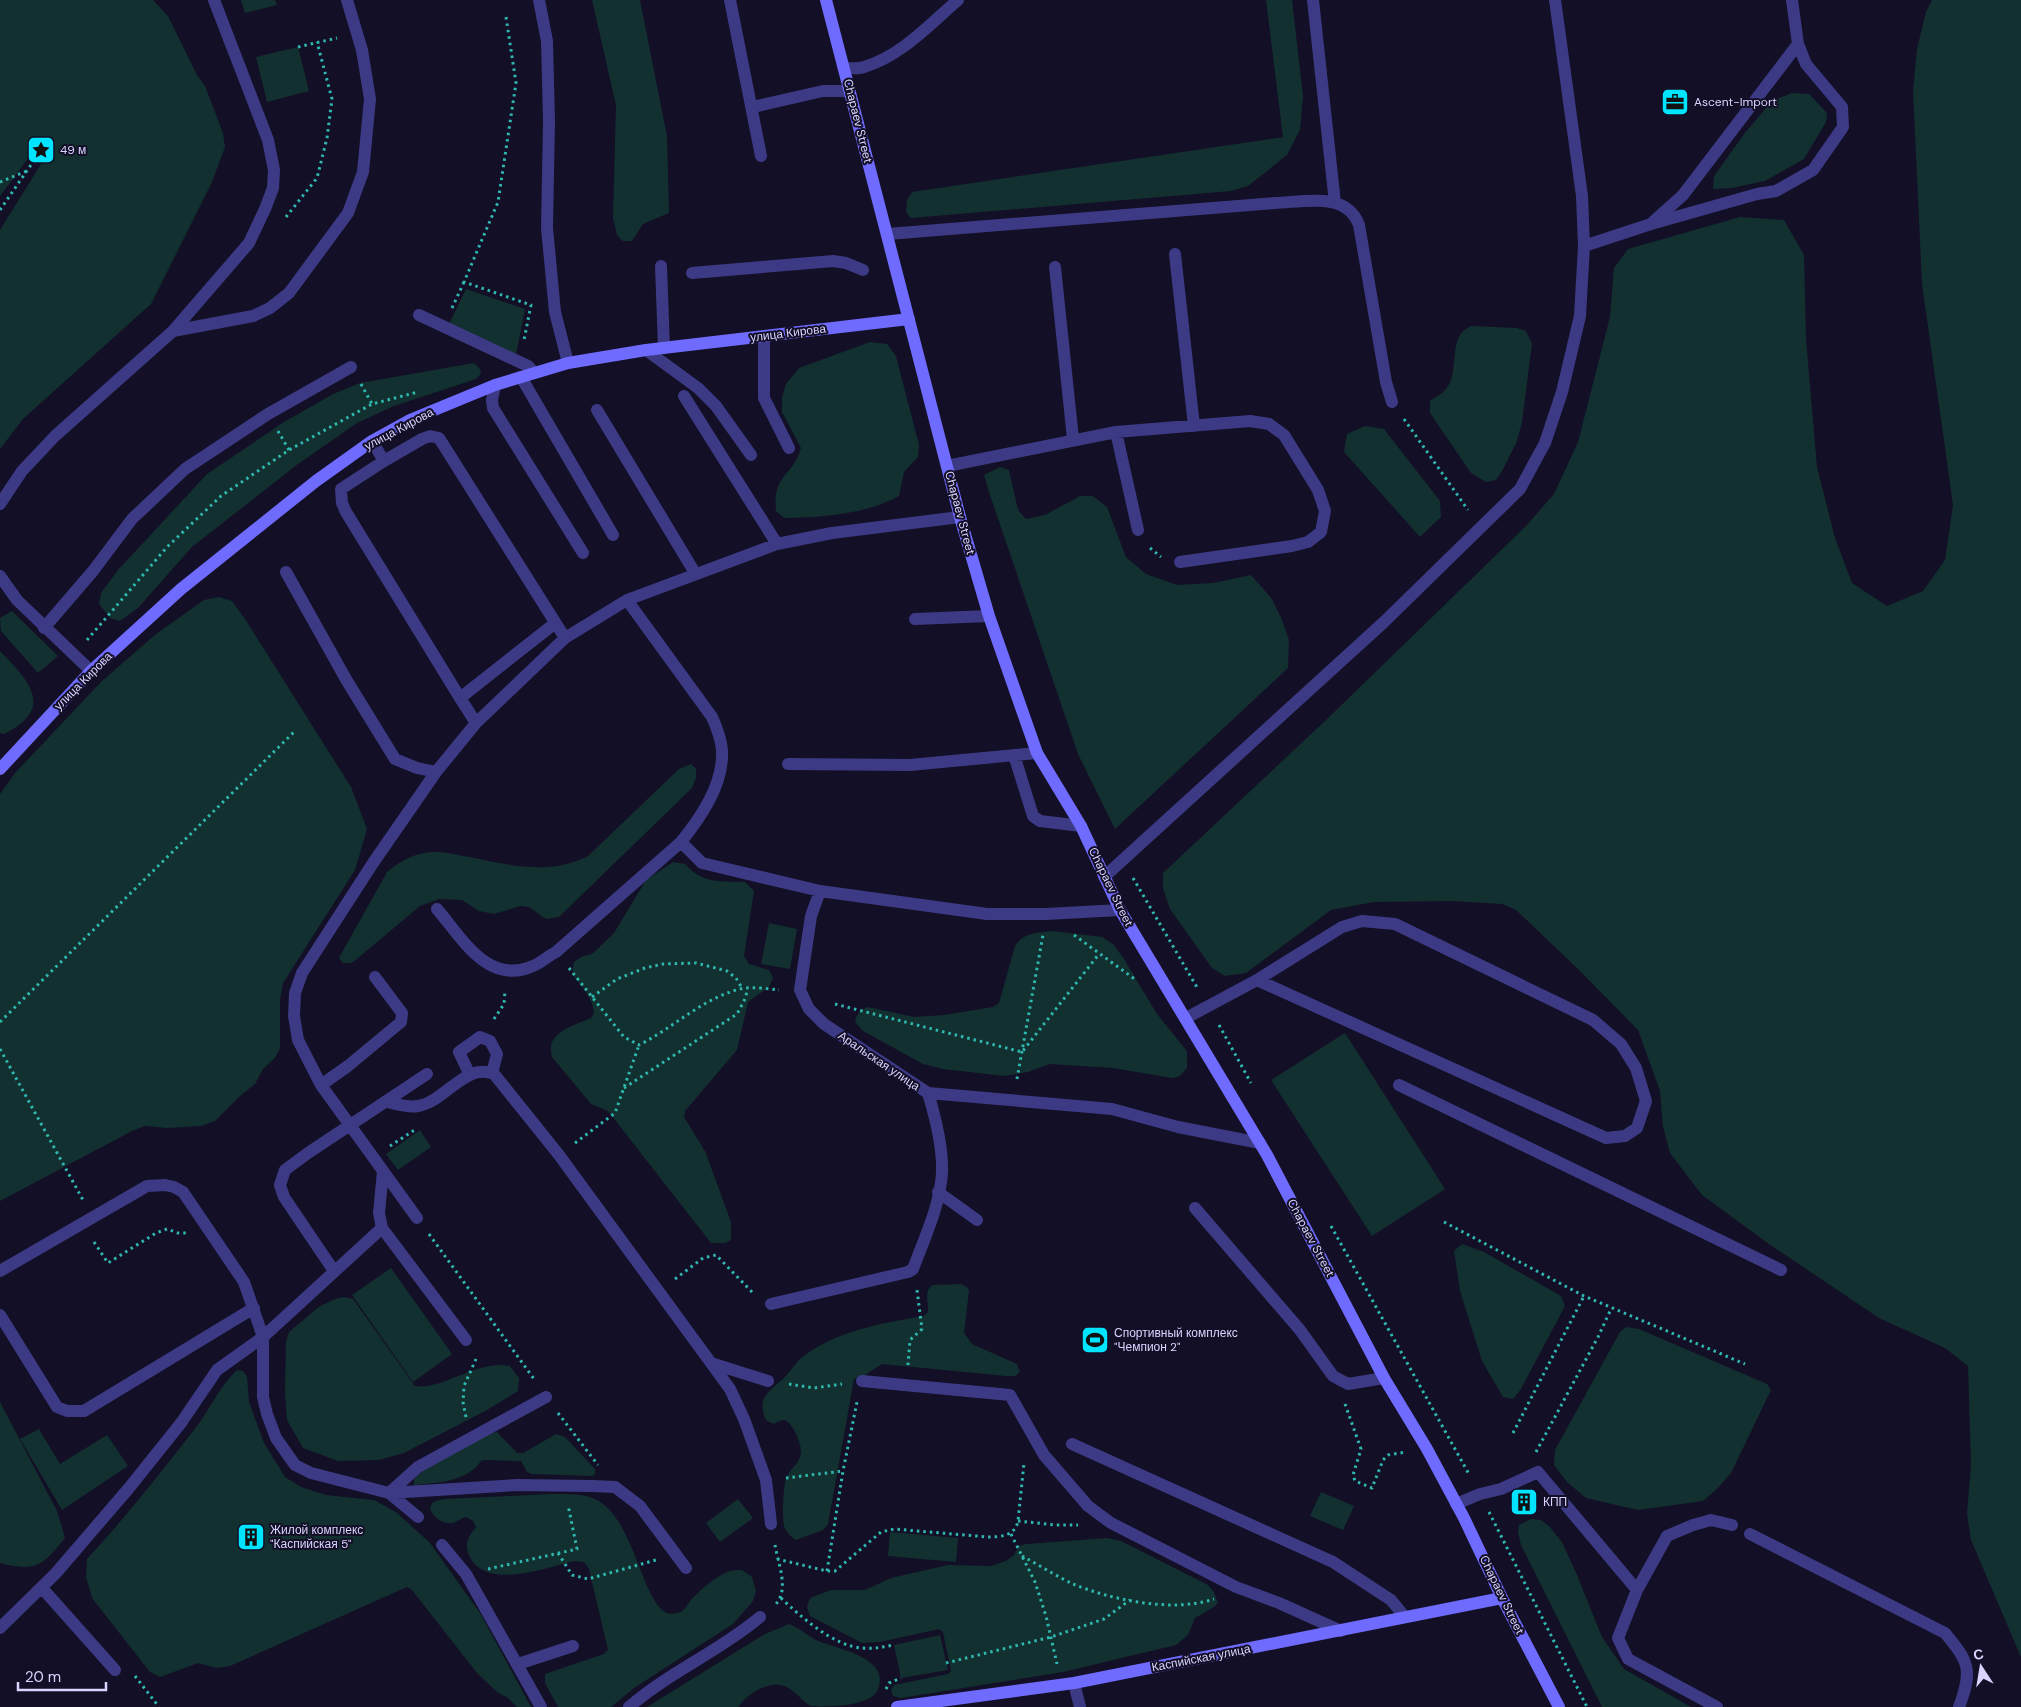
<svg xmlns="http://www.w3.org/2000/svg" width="2021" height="1707" font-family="'DM Sans',sans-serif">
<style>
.green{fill:#12302f}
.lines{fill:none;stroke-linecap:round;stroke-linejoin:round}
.path{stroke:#2fb8b0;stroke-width:3;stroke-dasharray:2.5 4;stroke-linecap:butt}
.lane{stroke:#3d3a85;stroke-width:12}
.secondary{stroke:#6f6bff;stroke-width:12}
.labels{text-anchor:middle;stroke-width:4;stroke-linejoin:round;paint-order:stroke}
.poi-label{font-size:12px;fill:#d9d4ff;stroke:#130f26;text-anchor:start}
.street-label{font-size:12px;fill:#d9d4ff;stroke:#130f26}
</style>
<rect width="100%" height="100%" fill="#130f26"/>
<path class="green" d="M 0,0 L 153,0 L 168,16 L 197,75 L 205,86 L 223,133 L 225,147 L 212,182 L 151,304 L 23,419 L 0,449 L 0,230 L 46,156 L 44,147 L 36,148 L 0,196 Z
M 241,0 L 275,0 L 277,5 L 245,13 Z
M 592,0 L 640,0 L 667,136 L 669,213 L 643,224 L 632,241 L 623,241 L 617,235 L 613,218 L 616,105 Z
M 1266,0 L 1292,0 L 1303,96 L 1300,130 L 1287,155 L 1248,186 L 1231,191 L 911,218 L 906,212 L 907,200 L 912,192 L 1283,137 Z
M 1932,0 L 2021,0 L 2021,1657 L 1971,1540 L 1967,1514 L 1971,1465 L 1968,1366 L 1945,1348 L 1879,1318 L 1769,1244 L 1702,1195 L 1670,1153 L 1663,1127 L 1660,1091 L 1638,1030 L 1578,969 L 1516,910 L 1502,904 L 1452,901 L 1374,902 L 1331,910 L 1246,973 L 1225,976 L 1212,968 L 1170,909 L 1163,888 L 1163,873 L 1326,720 L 1526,526 L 1554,494 L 1578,442 L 1610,317 L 1614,268 L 1628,249 L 1740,217 L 1784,220 L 1804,255 L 1806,339 L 1817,467 L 1835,538 L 1852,583 L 1887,606 L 1923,591 L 1945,560 L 1953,505 L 1922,284 L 1913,91 L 1917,49 L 1926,12 Z
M 298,47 L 309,91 L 267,102 L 256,57 Z
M 1792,93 L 1809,94 L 1827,113 L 1826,122 L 1804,159 L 1765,181 L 1732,188 L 1713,189 L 1714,176 L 1744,134 L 1772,101 Z
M 466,289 L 525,309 L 516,355 L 448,326 Z
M 1471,326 L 1517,328 L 1526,331 L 1532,344 L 1522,422 L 1517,441 L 1502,471 L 1496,480 L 1486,482 L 1471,473 L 1430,413 L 1430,401 C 1435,397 1442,394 1446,389 C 1461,371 1446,336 1471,326 Z
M 870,342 L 887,344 L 896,356 L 919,445 L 918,457 L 904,472 L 899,496 C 864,515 822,517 784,518 L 776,511 C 772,474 793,477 801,448 L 782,412 L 782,397 L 786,384 L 799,368 Z
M 474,363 L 481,370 L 480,375 L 476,379 L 394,406 L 357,423 L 298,464 L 192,547 L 138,608 L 120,621 L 110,618 L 99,604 L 101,593 L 118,570 L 207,474 L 284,422 L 333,394 L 360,383 Z
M 1365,426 L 1384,429 L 1440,501 L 1441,517 L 1420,537 L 1344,452 L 1347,434 Z
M 1000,467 L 1009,470 L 1018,510 L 1026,519 L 1045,515 L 1080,496 L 1093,496 L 1107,507 L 1126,557 L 1146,574 L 1177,585 L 1213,583 L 1251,575 L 1272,599 L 1282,620 L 1289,640 L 1288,668 L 1115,829 L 1078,754 L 989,492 L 984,475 Z
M 219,597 L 232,601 L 245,619 L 351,787 L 367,829 L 355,870 L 283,983 L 280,1000 L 280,1048 L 275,1058 L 263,1069 L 255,1084 L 240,1096 L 215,1121 L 201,1126 L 167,1128 L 145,1126 L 132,1131 L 0,1201 L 0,794 L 15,773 L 102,681 L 156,634 L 204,600 Z
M 12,611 L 58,656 L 38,673 L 1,631 L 0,618 Z
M 0,651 C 29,681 56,708 4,734 L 0,733 Z
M 691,764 L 696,769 L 696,778 L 692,788 L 559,917 L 546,919 L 529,907 L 521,906 L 494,914 L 479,911 L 462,900 L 439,899 L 420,906 L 352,963 L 343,963 L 339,958 L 387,872 C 397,864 407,857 420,854 C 436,849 453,854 469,857 C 510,865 549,876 588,856 L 679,769 Z
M 673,862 L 685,864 C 703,884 719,881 745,882 L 754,891 L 744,956 L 749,964 L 769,970 L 773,978 L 769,987 L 748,1002 L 737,1050 L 685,1111 L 684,1117 L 705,1151 L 731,1222 L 731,1240 L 725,1243 L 711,1243 L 608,1111 L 591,1104 L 552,1057 C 545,1032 573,1026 591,1018 L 594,1013 C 594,1000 580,984 572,974 L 574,962 L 581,957 L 592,954 L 614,933 L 646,880 Z
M 769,923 L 797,929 L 790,969 L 761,964 Z
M 1053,931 L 1102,937 L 1113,944 L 1124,959 L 1157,1014 L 1187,1051 L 1187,1068 L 1180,1076 L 1172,1078 L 1113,1068 L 1050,1064 L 1028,1072 L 1004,1076 L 943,1069 L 923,1064 L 863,1031 L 855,1022 C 857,1013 860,1010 868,1007 L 914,1017 L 944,1015 L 993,1007 L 999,1003 L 1015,946 C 1024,932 1038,933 1053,931 Z
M 1345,1033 L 1445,1189 L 1372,1236 L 1271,1080 Z
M 420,1130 L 431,1147 L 398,1170 L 386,1154 Z
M 1462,1244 L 1484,1252 L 1561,1296 L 1565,1306 L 1521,1389 L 1513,1399 L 1503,1397 L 1482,1361 L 1460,1291 L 1454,1251 Z
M 391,1268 L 452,1354 L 413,1382 L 352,1295 Z
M 961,1284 L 967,1287 L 969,1291 L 964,1333 L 972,1344 L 1017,1364 L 1020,1372 L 1015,1376 L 1006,1376 L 882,1364 L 862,1377 L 854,1379 L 828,1524 L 823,1530 L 796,1540 C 791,1537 786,1532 784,1526 C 782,1517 783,1484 787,1476 C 791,1468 800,1463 801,1453 C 802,1445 793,1422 784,1420 C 781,1420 776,1423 773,1424 L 766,1420 C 756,1397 769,1392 785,1377 C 792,1370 797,1360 805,1355 C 839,1330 884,1323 924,1316 L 928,1312 C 929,1302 923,1291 933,1285 Z
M 344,1297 L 353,1299 L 415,1386 C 441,1391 478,1359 510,1366 L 519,1378 L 518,1391 L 487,1410 L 404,1453 L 379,1460 L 338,1461 L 303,1448 L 287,1420 L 285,1391 L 286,1341 L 289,1332 L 320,1306 L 338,1298 Z
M 1626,1327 L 1639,1329 L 1767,1384 L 1771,1390 L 1731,1473 L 1717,1489 L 1703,1501 L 1638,1510 L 1586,1498 L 1567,1482 L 1554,1465 L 1555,1450 L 1620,1332 Z
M 237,1370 L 243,1371 L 247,1377 L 249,1402 L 264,1443 L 285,1477 L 301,1487 L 326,1495 L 374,1500 L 396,1512 L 430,1543 L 480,1613 L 531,1707 L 517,1707 L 508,1698 L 497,1692 L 477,1673 L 412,1590 L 407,1587 L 230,1666 L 217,1668 L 198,1663 L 160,1677 L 150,1672 L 92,1598 L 86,1577 L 87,1559 C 126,1517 162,1471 197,1426 C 211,1407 220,1386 237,1370 Z
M 0,1402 L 57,1511 L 65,1538 C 42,1566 37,1572 0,1563 Z
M 39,1429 L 60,1464 L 107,1435 L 128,1466 L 62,1510 L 20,1439 Z
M 497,1432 L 517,1453 L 523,1453 L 556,1434 L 565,1437 L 595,1469 L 595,1474 L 592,1476 L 532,1474 L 527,1472 L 521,1461 L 485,1460 L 481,1461 C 467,1482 437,1483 414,1485 L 414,1479 L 424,1470 L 491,1433 Z
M 1321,1492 L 1354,1506 L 1343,1530 L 1310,1516 Z
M 550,1494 C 565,1494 582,1493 595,1499 C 636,1518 642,1609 670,1614 C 673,1614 678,1613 681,1612 C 685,1609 688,1604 691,1600 C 700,1590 714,1578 727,1572 C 731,1570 737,1570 742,1570 L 752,1577 L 756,1591 L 753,1601 L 733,1624 L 634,1688 L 611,1707 L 558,1707 L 545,1683 L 545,1674 L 604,1654 L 608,1650 L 589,1569 L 584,1562 L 575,1561 C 547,1567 485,1592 469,1555 C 464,1543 469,1536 476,1527 L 473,1521 L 466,1517 C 461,1518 456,1523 451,1523 C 441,1524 432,1516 430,1508 L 433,1502 L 444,1499 Z
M 738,1499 L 753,1518 L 720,1542 L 706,1523 Z
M 1531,1519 L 1541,1520 L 1549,1526 L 1562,1542 L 1577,1575 L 1602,1637 L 1624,1669 L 1691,1707 L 1602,1707 L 1521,1545 L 1518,1532 L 1519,1525 Z
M 890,1532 L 958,1538 L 956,1562 L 888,1556 Z
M 1107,1538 L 1121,1541 L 1208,1585 L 1214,1592 L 1218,1603 L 1214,1607 L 1195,1618 L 1188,1635 L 1176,1645 L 1063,1672 L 901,1698 L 893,1696 L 891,1690 L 894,1685 L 948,1674 L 951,1671 L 943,1632 L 939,1629 L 880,1642 L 862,1643 L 810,1616 L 807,1607 L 810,1598 L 831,1590 L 865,1590 L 891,1578 L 948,1565 L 991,1566 L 1006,1561 L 1014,1555 L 1019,1546 L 1026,1544 Z
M 789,1624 C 800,1628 808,1636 818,1641 C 838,1649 887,1657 879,1686 C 876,1698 866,1700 856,1703 C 847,1706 819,1707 811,1706 C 802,1701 796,1692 787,1687 C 771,1678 747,1694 738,1707 L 647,1707 L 765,1634 Z
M 940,1635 L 948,1670 L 901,1678 L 894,1645 Z"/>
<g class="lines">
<path class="path" d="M 506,17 L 516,83 L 498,202 L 464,282 L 531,305 L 524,340
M 298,47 L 337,38
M 0,182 L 27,171
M 0,210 L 37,156
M 286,217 L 317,178 L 327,138 L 332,99 L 317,42
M 452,308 L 464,282
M 361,384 L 372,404
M 1404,419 L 1468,510
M 278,431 L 289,450
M 1150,548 L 1161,557
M 87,640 L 167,547 L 221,496 L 289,450 L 372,404 L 418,392
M 1133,878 L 1198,989
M 1074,935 L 1136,980
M 569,968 L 624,1037 L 639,1045 C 673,1028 703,998 740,989 C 752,986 767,989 779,990
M 592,997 L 617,979 L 645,968 L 663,964 L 696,963 L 727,971 L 736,978 L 742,988
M 835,1004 L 1022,1052 L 1099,954
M 494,1019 L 504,1004 L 505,991
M 0,1022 L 296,730
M 1219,1025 L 1251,1083
M 0,1049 L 83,1200
M 1017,1079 L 1043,935
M 624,1088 L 737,1014 L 744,1001 L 748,989
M 575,1143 L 615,1113 L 639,1045
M 390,1146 L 416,1129
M 1444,1222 L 1584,1296 L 1745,1364
M 1331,1226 L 1470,1476
M 429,1234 L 534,1379
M 94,1242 L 108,1263 L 156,1233 L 167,1229 L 178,1233 L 186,1233
M 675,1279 L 703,1258 L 716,1255 L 754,1294
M 908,1365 L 910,1340 L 922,1329 L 917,1290
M 789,1384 L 814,1388 L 842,1384
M 1345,1404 L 1361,1449 L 1353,1475 L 1355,1481 L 1372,1488 L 1383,1460 L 1388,1455 L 1406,1452
M 558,1413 L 598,1465
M 466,1417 L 463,1402 L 464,1386 L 476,1359
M 1513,1433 L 1584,1296
M 1536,1452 L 1598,1337 L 1611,1309
M 786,1478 L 843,1471
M 1489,1512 L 1587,1707
M 1018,1521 L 1056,1525 L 1078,1525
M 1011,1534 L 1035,1582 L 1046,1616 L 1057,1664
M 775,1545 C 778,1564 790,1590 775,1605
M 558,1553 L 572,1575 L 588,1579 L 656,1560
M 1022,1556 C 1039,1565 1056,1576 1073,1584 C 1112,1600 1173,1613 1214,1599
M 777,1559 L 827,1571 L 835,1571 L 881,1532 L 894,1529 L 988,1537 C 1001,1537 1015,1536 1018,1521 L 1024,1463
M 488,1569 L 577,1549 L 568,1505
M 827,1571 L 843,1471 L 857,1402
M 781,1598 C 801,1617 835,1647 863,1648 C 873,1649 883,1647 894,1645
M 946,1663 L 1051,1637 L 1104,1619 L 1130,1600
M 135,1676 L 159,1707
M 886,1689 L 889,1683 L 901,1678"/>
<path class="lane" d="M 539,0 L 547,41 L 549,121 L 547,228 L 555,312 L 568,363
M 730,0 L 761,156
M 1313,0 L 1335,203
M 845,68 C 851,68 858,69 864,67 C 901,56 929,25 958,0
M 753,107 L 823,91 L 850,91
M 1653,222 L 1683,195 L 1798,44
M 888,234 L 1275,203 C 1304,202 1347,191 1359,225 L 1386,382 L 1392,402
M 1584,246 L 1651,224 L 1757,194 L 1776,191 L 1813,170 L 1843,127 L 1842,107 L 1806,64 L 1798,44 L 1792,0
M 1175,254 L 1194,426
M 661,266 L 664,348
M 1055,267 L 1073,439
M 692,273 L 833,261 L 846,263 L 863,270
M 419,315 L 528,366 L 534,373
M 173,331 L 253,316 L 270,308 L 289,293 L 348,213 L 363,172 L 370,99 L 362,50 L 347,0
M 764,336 L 764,398 L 789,448
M 646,350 L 698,388 L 716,406 L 751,455
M 521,377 L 613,535
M 495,385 L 492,400 L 493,408 L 583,553
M 684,396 L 777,544
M 597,410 L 695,573
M 1116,432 L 1138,530
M 372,441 L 384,461
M 947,466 L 1116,432 L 1250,421 L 1269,424 L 1284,435 L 1318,490 L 1325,511 L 1321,532 L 1308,542 L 1292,546 L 1180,562
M 0,504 L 22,471 L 55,436 L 173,331 L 249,243 L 265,209 L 273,188 L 274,170 L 268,140 L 214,0
M 286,572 L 347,681 L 395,759 L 417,768 L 436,772
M 0,576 L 17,600 L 91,671
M 915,619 L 989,616
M 44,628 L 93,571 L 132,519 L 185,469 L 268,414 L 351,367
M 460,698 L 554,624
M 476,723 L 460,698 L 346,512 L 342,503 L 341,489 L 384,461 L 422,439 L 430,436 L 439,438 L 565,638
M 1014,755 L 1033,816 L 1040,821 L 1081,826
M 788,764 L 910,765 L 1037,753
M 681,842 L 702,863 L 820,891 L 987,914 L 1046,914 L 1120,910
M 1104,877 L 1384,622 L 1520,489 L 1545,443 L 1562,392 L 1580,316 L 1584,246 L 1582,196 L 1555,0
M 437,909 C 462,938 488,986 533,966 C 541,963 548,956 556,952 L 681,842 C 701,817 724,784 722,750 C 721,738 717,728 712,717 L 627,600
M 1186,1018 L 1257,980 L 1342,927 L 1362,921 L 1395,924 L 1593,1020 L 1621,1044 L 1636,1068 L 1646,1101 L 1637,1128 L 1625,1136 L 1606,1138 L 1257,980
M 470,1075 L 459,1052 L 480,1037 L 490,1041 L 497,1054 L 492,1073
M 321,1085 L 348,1066 L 401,1022 L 402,1013 L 375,977
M 1399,1085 L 1781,1270
M 928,1093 L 1112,1109 L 1178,1127 L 1260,1143
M 387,1102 C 396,1104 408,1108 418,1106 C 445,1102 465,1062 494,1074 L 559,1155 L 730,1389 L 744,1419 L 766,1480 L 771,1524
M 383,1171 L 379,1213 L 382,1228 L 263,1337 L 263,1397 L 267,1414 L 276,1438 L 295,1465 L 311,1473 L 389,1493 L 517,1485 L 592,1486 L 615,1487 L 640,1506 L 686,1568
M 938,1192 L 977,1220
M 1195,1208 L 1300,1330 L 1333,1376 L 1348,1384 L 1384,1378
M 417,1218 L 321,1085 L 298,1040 L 294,1016 L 295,993 L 302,973 L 373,863 L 436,772 L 476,723 L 565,638 L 627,600 L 777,544 L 832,533 L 960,517
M 382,1228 L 466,1340
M 0,1271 L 147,1186 L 165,1185 L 174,1187 L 183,1192 L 244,1282 L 263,1337 L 217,1370 L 181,1423 L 129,1488 L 56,1573 L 0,1628
M 334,1271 L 284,1197 L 280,1185 L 285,1170 L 308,1153 L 427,1074
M 771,1304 L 908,1272 L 913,1269 C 924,1239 940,1206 942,1173 C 943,1149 935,1116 928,1093 L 824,1024 L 809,1009 L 800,990 L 811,916 L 820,891
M 0,1315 L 57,1407 L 67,1411 L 84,1411 L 254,1308
M 711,1363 L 768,1381
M 862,1381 L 1010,1395 L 1044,1455 L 1088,1506 L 1111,1523 L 1236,1587 L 1279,1603 L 1341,1631
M 1072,1444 L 1333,1562 L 1391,1600 L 1405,1617
M 389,1493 L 418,1467 L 546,1397
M 389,1493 L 418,1517
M 1456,1504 L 1480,1494 L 1501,1489 L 1538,1472 L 1637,1590 L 1618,1638 L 1628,1659 L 1717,1707
M 1750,1534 L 1945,1633 C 1969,1662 1973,1670 1959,1707
M 442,1545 L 466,1574 L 541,1707
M 42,1588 L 115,1670
M 1637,1590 L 1667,1536 L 1693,1525 L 1711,1520 L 1732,1525
M 518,1664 L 573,1646
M 1074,1683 L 1080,1707
M 629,1707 C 669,1672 720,1651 760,1617"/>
<path class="secondary" d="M 826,0 L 960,517 L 989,616 L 1037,753 L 1081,826 L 1120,910 L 1267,1155 L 1384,1378 L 1427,1449 L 1464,1518 L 1502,1598 L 1559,1707
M 0,769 L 91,671 L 181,589 L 316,481 L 372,441 L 410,420 L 495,385 L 568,363 L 646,350 L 909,319
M 897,1707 L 1074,1683 L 1502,1598"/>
</g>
<defs>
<g id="office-square" transform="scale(1.4375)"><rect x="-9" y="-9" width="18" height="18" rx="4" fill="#00e5ff" stroke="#130f26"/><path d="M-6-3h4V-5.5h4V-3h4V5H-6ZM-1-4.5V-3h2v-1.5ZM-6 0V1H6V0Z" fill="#111"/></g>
<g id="sight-square" transform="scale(1.4375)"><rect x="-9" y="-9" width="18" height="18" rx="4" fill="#00e5ff" stroke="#130f26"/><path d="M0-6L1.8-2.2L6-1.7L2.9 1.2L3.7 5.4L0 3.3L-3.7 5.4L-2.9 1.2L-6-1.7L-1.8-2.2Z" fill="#111"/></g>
<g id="stadium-square" transform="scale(1.4375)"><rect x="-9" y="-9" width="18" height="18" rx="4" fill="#00e5ff" stroke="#130f26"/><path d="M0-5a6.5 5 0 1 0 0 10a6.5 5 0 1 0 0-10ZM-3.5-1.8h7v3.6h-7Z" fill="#111"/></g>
<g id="building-square" transform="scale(1.4375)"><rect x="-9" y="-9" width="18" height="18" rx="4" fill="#00e5ff" stroke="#130f26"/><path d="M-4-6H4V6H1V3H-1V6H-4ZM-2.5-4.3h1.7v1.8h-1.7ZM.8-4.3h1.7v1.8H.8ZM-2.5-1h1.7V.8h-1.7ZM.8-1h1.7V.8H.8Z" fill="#111"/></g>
</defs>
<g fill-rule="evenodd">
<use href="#office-square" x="1675" y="102"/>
<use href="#sight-square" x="41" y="150"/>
<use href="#stadium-square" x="1095" y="1340"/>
<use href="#building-square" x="1524" y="1502"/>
<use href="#building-square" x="251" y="1537"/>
</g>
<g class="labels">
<g class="poi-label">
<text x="1694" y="106">Ascent-Import</text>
<text x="60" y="154">49 м</text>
<text x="1114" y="1337">Спортивный комплекс<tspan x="1114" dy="14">"Чемпион 2"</tspan></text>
<text x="1543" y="1506">КПП</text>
<text x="270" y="1534">Жилой комплекс<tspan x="270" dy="14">"Каспийская 5"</tspan></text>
</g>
<g class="street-label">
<text transform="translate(858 121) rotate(76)" y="4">Chapaev Street</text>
<text transform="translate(788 333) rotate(-7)" y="4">улица Кирова</text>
<text transform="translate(399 429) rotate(-28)" y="4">улица Кирова</text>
<text transform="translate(960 513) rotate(75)" y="4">Chapaev Street</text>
<text transform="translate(83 681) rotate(-45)" y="4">улица Кирова</text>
<text transform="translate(1111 887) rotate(64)" y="4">Chapaev Street</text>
<text transform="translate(879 1061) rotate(34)" y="4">Аральская улица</text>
<text transform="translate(1311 1238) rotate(62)" y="4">Chapaev Street</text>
<text transform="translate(1502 1595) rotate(64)" y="4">Chapaev Street</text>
<text transform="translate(1201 1658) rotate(-11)" y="4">Каспийская улица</text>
</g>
</g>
<g transform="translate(1981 1667) rotate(348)" stroke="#130f26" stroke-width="4" paint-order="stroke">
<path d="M0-4L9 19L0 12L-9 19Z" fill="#d9d4ff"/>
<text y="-8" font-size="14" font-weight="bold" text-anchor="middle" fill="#d9d4ff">С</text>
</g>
<path d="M18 1682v8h88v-8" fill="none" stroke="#d9d4ff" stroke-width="2.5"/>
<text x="25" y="1682" font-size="15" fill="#d9d4ff" stroke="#130f26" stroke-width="4" paint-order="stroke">20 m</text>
</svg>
